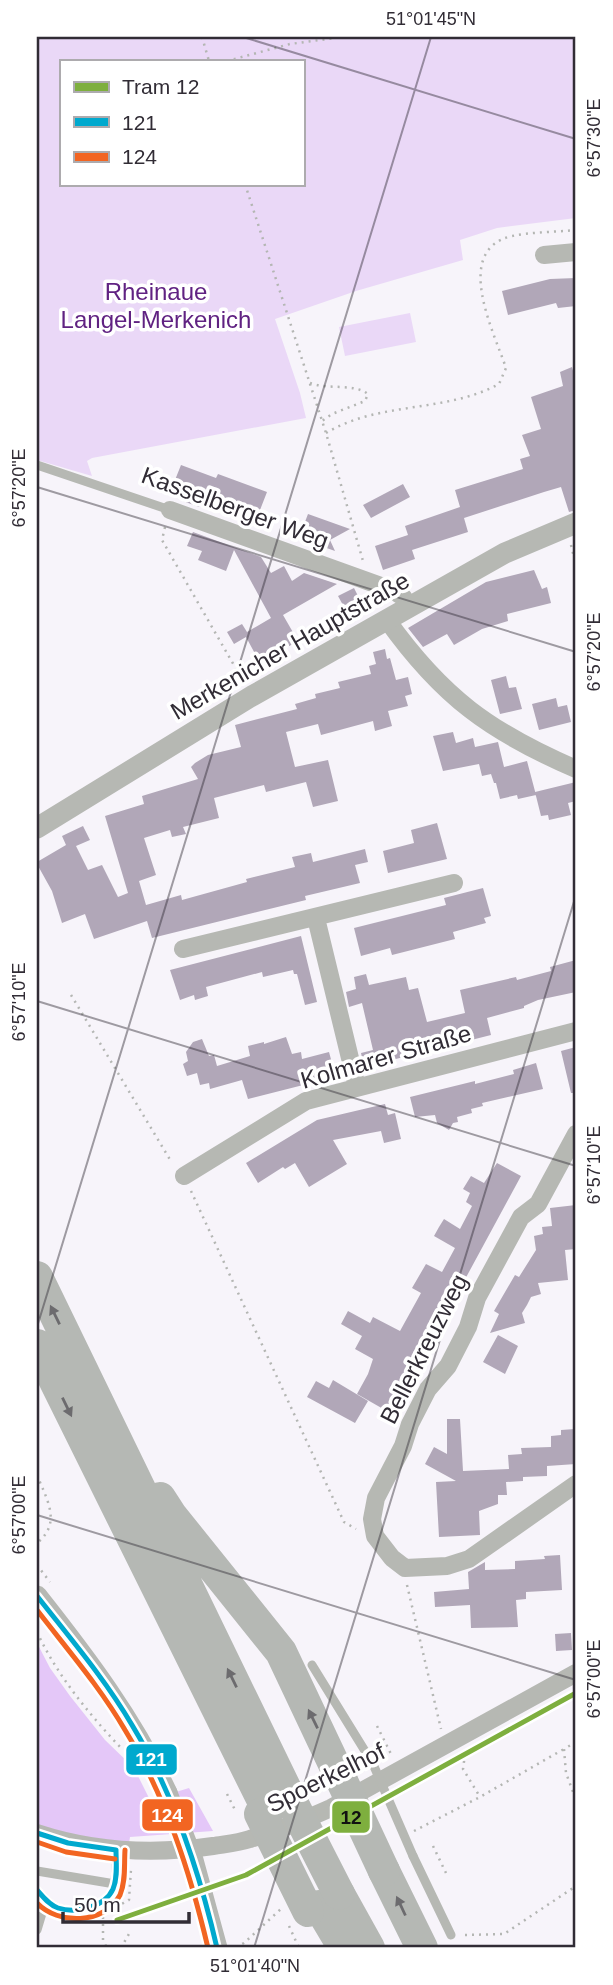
<svg xmlns="http://www.w3.org/2000/svg" width="613" height="1985" font-family="Arial,sans-serif">
<style>
.green{fill:#ead8f7;fill-rule:evenodd}
.forest{fill:#e4c7f8}
.building{fill:#b1a7b8}
.lines{fill:none;stroke-linecap:round;stroke-linejoin:round}
.path{stroke:#b4b6b3;stroke-width:2.5;stroke-dasharray:2 5;stroke-linecap:butt}
.service{stroke:#b6b8b3;stroke-width:9}
.minor{stroke:#b6b8b3;stroke-width:18}
.tertiary{stroke:#b6b8b3;stroke-width:21}
.motorway{stroke:#b5b8b4;stroke-width:32}
.service-bridge{stroke:#b6b8b3;stroke-width:9}
.tertiary-bridge{stroke:#b6b8b3;stroke-width:21}
.motorway-bridge{stroke:#b5b8b4;stroke-width:32}
.bus-1-casing{stroke:#fff;stroke-width:10}
.bus-2-casing{stroke:#fff;stroke-width:10}
.bus-1{stroke:#00a9ce;stroke-width:5}
.bus-2{stroke:#f26522;stroke-width:5}
.tram-1-casing{stroke:#fff;stroke-width:10}
.tram-1{stroke:#7eaf3e;stroke-width:5}
.oneway{fill:#6c6b6e}
.ticks{fill:none;stroke:#312c35;stroke-width:2;stroke-opacity:0.45}
.labels{text-anchor:middle;stroke-width:7;stroke-linejoin:round;paint-order:stroke}
.park-label{font-size:24px;fill:#602282;stroke:#fff}
.street-label{font-size:24px;fill:#312c35;stroke:#fff}
.line-badge{stroke:#fff;stroke-width:2.5}
.badge-label{font-size:19px;text-anchor:middle;font-weight:bold;fill:#fff}
.pale-badge-label{font-size:19px;text-anchor:middle;font-weight:bold;fill:#111}
.neatline{fill:none;stroke:#312c35;stroke-width:2.5}
.ticks-label{font-size:18px;text-anchor:middle;fill:#312c35}
</style>
<rect width="100%" height="100%" fill="#f7f4fa"/>
<path class="green" d="M 37,37 L 576,37 L 576,218 L 497,228 L 460,240 L 463,260 L 356,291 L 275,319 L 300,393 L 306,418 L 92,458 L 87,461 L 92,476 L 37,460 ZM 61,61 L 303,61 L 303,184 L 61,184 Z
M 410,313 L 416,342 L 345,356 L 339,327 Z"/>
<path class="forest" d="M 37,1643 L 50,1668 L 70,1696 L 105,1740 L 134,1768 L 150,1800 L 189,1788 L 213,1831 L 130,1837 L 129,1843 L 73,1835 L 37,1825 Z"/>
<path class="building" d="M 576,278 L 576,306 L 558,308 L 556,303 L 508,315 L 502,291 L 550,279 Z
M 572,367 L 576,382 L 576,510 L 569,512 L 561,487 L 544,492 L 464,518 L 468,532 L 412,550 L 415,559 L 383,570 L 375,546 L 408,535 L 405,526 L 460,507 L 455,490 L 523,469 L 520,459 L 530,456 L 522,435 L 541,429 L 531,397 L 563,386 L 560,372 Z
M 181,465 L 216,478 L 218,474 L 267,492 L 260,510 L 252,507 L 248,520 L 201,502 L 199,507 L 183,501 L 185,494 L 179,492 L 182,483 L 175,480 Z
M 403,484 L 410,497 L 371,518 L 363,505 Z
M 308,514 L 350,529 L 330,540 L 335,551 L 307,541 L 308,538 L 300,535 Z
M 193,532 L 261,557 L 271,573 L 284,566 L 292,581 L 304,573 L 337,584 L 283,615 L 298,641 L 260,663 L 246,637 L 234,644 L 227,632 L 242,624 L 247,632 L 271,618 L 234,550 L 226,571 L 198,560 L 202,551 L 187,546 Z
M 534,570 L 542,589 L 547,587 L 551,603 L 507,614 L 508,621 L 482,629 L 454,645 L 447,634 L 423,647 L 408,628 L 486,582 Z
M 354,588 L 364,608 L 349,616 L 338,596 Z
M 385,649 L 387,659 L 390,658 L 396,680 L 408,677 L 412,694 L 405,696 L 408,706 L 388,711 L 392,726 L 375,731 L 373,721 L 321,735 L 318,724 L 286,732 L 295,767 L 328,760 L 338,801 L 313,807 L 306,782 L 266,792 L 264,785 L 214,798 L 219,818 L 183,827 L 186,834 L 172,837 L 170,830 L 144,838 L 156,875 L 139,881 L 146,905 L 181,895 L 182,900 L 247,882 L 246,879 L 295,867 L 292,857 L 311,853 L 313,862 L 365,849 L 368,862 L 355,865 L 360,883 L 305,896 L 306,900 L 152,938 L 147,921 L 94,939 L 85,914 L 62,923 L 52,891 L 37,864 L 37,862 L 66,845 L 62,836 L 83,826 L 90,840 L 76,846 L 88,870 L 102,865 L 118,897 L 128,893 L 105,816 L 144,804 L 142,796 L 198,779 L 191,767 L 195,763 L 208,755 L 241,747 L 235,725 L 297,709 L 295,704 L 316,698 L 315,694 L 340,688 L 338,682 L 371,674 L 369,666 L 376,664 L 373,652 Z
M 506,676 L 509,688 L 516,687 L 522,709 L 500,714 L 491,680 Z
M 556,698 L 558,707 L 567,705 L 571,722 L 539,730 L 532,704 Z
M 453,732 L 456,743 L 473,738 L 475,747 L 498,742 L 504,767 L 527,761 L 536,795 L 518,799 L 517,795 L 500,799 L 496,783 L 494,783 L 491,774 L 482,776 L 479,764 L 443,771 L 433,736 Z
M 576,782 L 576,801 L 568,803 L 571,815 L 549,820 L 548,815 L 541,816 L 535,792 Z
M 437,823 L 447,859 L 388,873 L 383,851 L 414,843 L 411,830 Z
M 483,888 L 491,916 L 484,918 L 486,923 L 453,932 L 455,939 L 392,955 L 390,948 L 361,956 L 354,928 L 446,905 L 444,898 Z
M 301,936 L 317,1002 L 305,1005 L 297,974 L 294,974 L 293,970 L 263,977 L 262,972 L 206,987 L 208,996 L 195,1000 L 194,995 L 180,1000 L 170,970 Z
M 576,960 L 576,992 L 538,1000 L 524,1006 L 524,1008 L 487,1018 L 491,1035 L 364,1067 L 361,1053 L 373,1050 L 362,1003 L 349,1007 L 346,992 L 356,989 L 354,977 L 366,974 L 369,985 L 406,977 L 409,990 L 418,988 L 427,1022 L 465,1013 L 460,990 L 516,977 L 517,980 L 551,971 L 550,967 Z
M 286,1037 L 292,1054 L 301,1052 L 302,1059 L 329,1052 L 335,1074 L 318,1078 L 319,1081 L 248,1099 L 242,1080 L 210,1089 L 209,1083 L 200,1085 L 197,1073 L 187,1076 L 183,1064 L 188,1061 L 186,1052 L 193,1042 L 202,1039 L 209,1056 L 214,1055 L 217,1066 L 250,1056 L 248,1046 L 264,1042 L 264,1044 Z
M 576,1047 L 576,1093 L 571,1093 L 561,1051 Z
M 536,1063 L 543,1089 L 482,1103 L 483,1106 L 471,1109 L 472,1113 L 457,1117 L 458,1122 L 453,1123 L 449,1130 L 437,1123 L 435,1115 L 415,1117 L 410,1097 L 475,1081 L 475,1084 L 514,1074 L 513,1070 Z
M 385,1104 L 388,1115 L 395,1113 L 401,1139 L 384,1143 L 381,1131 L 333,1140 L 347,1164 L 309,1187 L 295,1163 L 285,1169 L 283,1167 L 258,1183 L 246,1163 L 317,1120 Z
M 497,1163 L 521,1176 L 392,1414 L 357,1394 L 368,1374 L 373,1359 L 355,1349 L 362,1336 L 341,1324 L 348,1311 L 370,1323 L 373,1317 L 400,1331 L 421,1293 L 412,1288 L 426,1264 L 442,1272 L 455,1248 L 434,1236 L 439,1227 L 444,1219 L 460,1229 L 472,1206 L 466,1202 L 470,1193 L 463,1189 L 471,1176 L 484,1183 Z
M 576,1205 L 576,1221 L 574,1221 L 576,1249 L 565,1250 L 568,1280 L 538,1283 L 541,1294 L 531,1297 L 527,1305 L 522,1313 L 525,1323 L 490,1333 L 499,1314 L 494,1311 L 515,1275 L 519,1277 L 536,1250 L 534,1236 L 543,1234 L 542,1227 L 552,1226 L 550,1208 Z
M 498,1335 L 518,1346 L 505,1374 L 483,1362 Z
M 333,1380 L 368,1401 L 355,1423 L 307,1397 L 316,1381 L 329,1388 Z
M 447,1419 L 460,1419 L 463,1471 L 509,1469 L 508,1455 L 522,1454 L 521,1448 L 551,1447 L 551,1436 L 561,1435 L 561,1430 L 575,1429 L 576,1464 L 547,1466 L 547,1476 L 523,1477 L 523,1481 L 506,1482 L 507,1495 L 498,1495 L 498,1504 L 479,1511 L 480,1535 L 439,1537 L 436,1482 L 456,1481 L 425,1464 L 434,1447 L 447,1454 Z
M 560,1555 L 562,1590 L 526,1592 L 526,1599 L 516,1600 L 518,1627 L 471,1628 L 470,1605 L 435,1607 L 434,1592 L 469,1589 L 468,1572 L 485,1562 L 485,1570 L 515,1569 L 515,1561 L 545,1559 L 544,1556 Z
M 571,1633 L 572,1650 L 556,1651 L 555,1634 Z"/>
<g class="lines">
<path class="path" d="M 202,37 L 209,61
M 227,61 L 290,44 L 343,37
M 245,184 L 326,433 L 363,561
M 310,383 C 328,390 354,383 368,394 L 365,401 L 332,414 L 322,421
M 326,433 C 379,401 446,413 499,384 L 506,368 C 494,332 452,250 512,236 C 532,232 555,232 576,230
M 165,527 L 162,540 L 243,681
M 571,545 L 576,566
M 71,995 L 172,1163
M 191,1191 L 344,1522 L 356,1529
M 37,1475 C 47,1500 62,1523 37,1543
M 37,1565 L 50,1582
M 407,1585 L 441,1729
M 37,1632 C 57,1675 88,1713 121,1748
M 377,1726 L 391,1754
M 576,1742 L 564,1749 L 566,1773 L 576,1800
M 465,1754 L 463,1769 L 480,1797
M 227,1794 L 235,1810
M 414,1831 L 480,1797 L 564,1749
M 433,1846 L 446,1873
M 116,1907 L 129,1900 L 131,1869
M 103,1917 L 103,1940 L 107,1948
M 289,1926 L 299,1948
M 465,1935 L 504,1934 L 576,1886
M 236,1947 L 244,1943 L 282,1908
M 121,1948 L 130,1932"/>
<path class="service" d="M 37,465 L 170,510
M 312,1665 L 373,1764
M 413,1856 L 451,1935
M 37,1871 L 115,1884
M 37,1890 C 43,1896 49,1905 58,1908 C 74,1913 100,1908 110,1894 C 118,1883 115,1864 116,1850
M 37,1930 L 46,1900"/>
<path class="minor" d="M 544,255 L 576,252
M 170,510 L 392,590 L 403,597 L 409,607
M 387,620 C 442,697 490,732 576,769
M 316,918 L 357,1087
M 183,949 L 454,883
M 576,1134 L 538,1204 L 521,1217 L 477,1298 L 468,1327 L 448,1366 L 428,1389 L 410,1424 L 403,1446 L 376,1498 L 372,1519 L 375,1536 L 392,1558 L 405,1568 L 447,1566 L 469,1559 L 576,1484
M 184,1176 L 306,1101 L 576,1031
M 37,1833 C 95,1852 152,1855 213,1846 C 225,1844 238,1843 250,1839 C 278,1831 304,1820 331,1808 L 576,1673"/>
<path class="tertiary" d="M 37,828 L 252,696 L 505,553 L 576,523
M 37,1596 C 86,1658 133,1720 167,1793"/>
<path class="motorway" d="M 37,1277 L 294,1806
M 37,1345 L 268,1811
M 160,1498 L 171,1515 L 281,1652 L 342,1781
M 384,1871 L 422,1948
M 339,1894 L 369,1948
M 319,1906 L 344,1948"/>
<path class="service-bridge" d="M 373,1764 L 413,1856"/>
<path class="tertiary-bridge" d="M 167,1793 L 193,1860 L 217,1948"/>
<path class="motorway-bridge" d="M 342,1781 L 384,1871
M 294,1806 L 339,1894
M 260,1814 L 308,1911"/>
<g class="bus-1-casing">
<path id="bus-1" d="M 37,1596 C 70,1638 105,1679 132,1725 C 174,1794 199,1870 217,1948
M 37,1833 L 68,1843 L 116,1850
M 37,1890 C 43,1897 49,1905 58,1908 C 76,1914 105,1907 113,1889 C 118,1877 116,1863 116,1850"/>
</g>
<g class="bus-2-casing">
<path id="bus-2" d="M 37,1610 C 67,1649 100,1687 125,1730 C 166,1797 190,1872 208,1948
M 37,1842 L 66,1852 L 115,1859
M 37,1903 C 58,1925 104,1925 120,1895 C 126,1881 124,1865 125,1850"/>
</g>
<use href="#bus-1" class="bus-1"/>
<use href="#bus-2" class="bus-2"/>
<g class="tram-1-casing">
<path id="tram-1" d="M 117,1920 L 246,1875 L 576,1693"/>
</g>
<use href="#tram-1" class="tram-1"/>
</g>
<defs><path id="oneway-solid" d="M-6-.8H1V-3.2L6.5 0L1 3.2V.8H-6Z" transform="scale(1.75)"/></defs>
<g class="oneway">
<use href="#oneway-solid" transform="translate(55 1315) rotate(-116)"/>
<use href="#oneway-solid" transform="translate(67 1407) rotate(64)"/>
<use href="#oneway-solid" transform="translate(232 1678) rotate(-116)"/>
<use href="#oneway-solid" transform="translate(313 1719) rotate(-116)"/>
<use href="#oneway-solid" transform="translate(401 1906) rotate(-115)"/>
</g>
<path class="ticks" d="M 243,37 L 576,139M 37,487 L 576,652M 37,1001 L 576,1166M 37,1327 L 431,37M 37,1515 L 576,1680M 254,1948 L 576,895"/>
<g class="labels">
<g class="park-label">
<text x="156" y="300">Rheinaue<tspan x="156" dy="28">Langel-Merkenich</tspan></text>
</g>
<g class="street-label">
<text transform="translate(235 508) rotate(20)" y="8">Kasselberger Weg</text>
<text transform="translate(290 646) rotate(-30)" y="8">Merkenicher Hauptstraße</text>
<text transform="translate(386 1057) rotate(-16)" y="8">Kolmarer Straße</text>
<text transform="translate(424 1349) rotate(-63)" y="8">Bellerkreuzweg</text>
<text transform="translate(326 1778) rotate(-26)" y="8">Spoerkelhof</text>
</g>
</g>
<g class="line-badge">
<rect x="125" y="1743" width="53" height="33" rx="7" fill="#00a9ce"/>
<rect x="141" y="1798" width="53" height="34" rx="7" fill="#f26522"/>
<rect x="331" y="1800" width="40" height="34" rx="7" fill="#7eaf3e"/>
</g>
<g class="badge-label">
<text x="151" y="1766">121</text>
<text x="167" y="1822">124</text>
</g>
<g class="pale-badge-label">
<text x="351" y="1824">12</text>
</g>
<rect width="613" height="1985" fill="none" stroke="#ffffff" stroke-width="77"/>
<rect x="60" y="60" width="245" height="126" fill="#ffffff" stroke="#adabae" stroke-width="2"/>
<rect x="74" y="82" width="35" height="10" fill="#7eaf3e" stroke="#adabae" stroke-width="2"/>
<text x="122" y="94" font-size="21" fill="#312c35">Tram 12</text>
<rect x="74" y="117" width="35" height="10" fill="#00a9ce" stroke="#adabae" stroke-width="2"/>
<text x="122" y="130" font-size="21" fill="#312c35">121</text>
<rect x="74" y="152" width="35" height="10" fill="#f26522" stroke="#adabae" stroke-width="2"/>
<text x="122" y="164" font-size="21" fill="#312c35">124</text>
<path d="M63 1912v10h126v-10" fill="none" stroke="#312c35" stroke-width="3.5"/>
<text x="74" y="1912" font-size="21" fill="#312c35" stroke="#ffffff" stroke-width="5" paint-order="stroke">50 m</text>
<rect x="38" y="38" width="536" height="1908" class="neatline"/>
<g class="ticks-label">
<text x="431" y="25">51°01'45"N</text>
<text transform="translate(594 138) rotate(-90)" y="6">6°57'30"E</text>
<text transform="translate(19 488) rotate(-90)" y="6">6°57'20"E</text>
<text transform="translate(594 652) rotate(-90)" y="6">6°57'20"E</text>
<text transform="translate(19 1002) rotate(-90)" y="6">6°57'10"E</text>
<text transform="translate(594 1165) rotate(-90)" y="6">6°57'10"E</text>
<text transform="translate(19 1515) rotate(-90)" y="6">6°57'00"E</text>
<text transform="translate(594 1679) rotate(-90)" y="6">6°57'00"E</text>
<text x="255" y="1972">51°01'40"N</text>
</g>
</svg>
